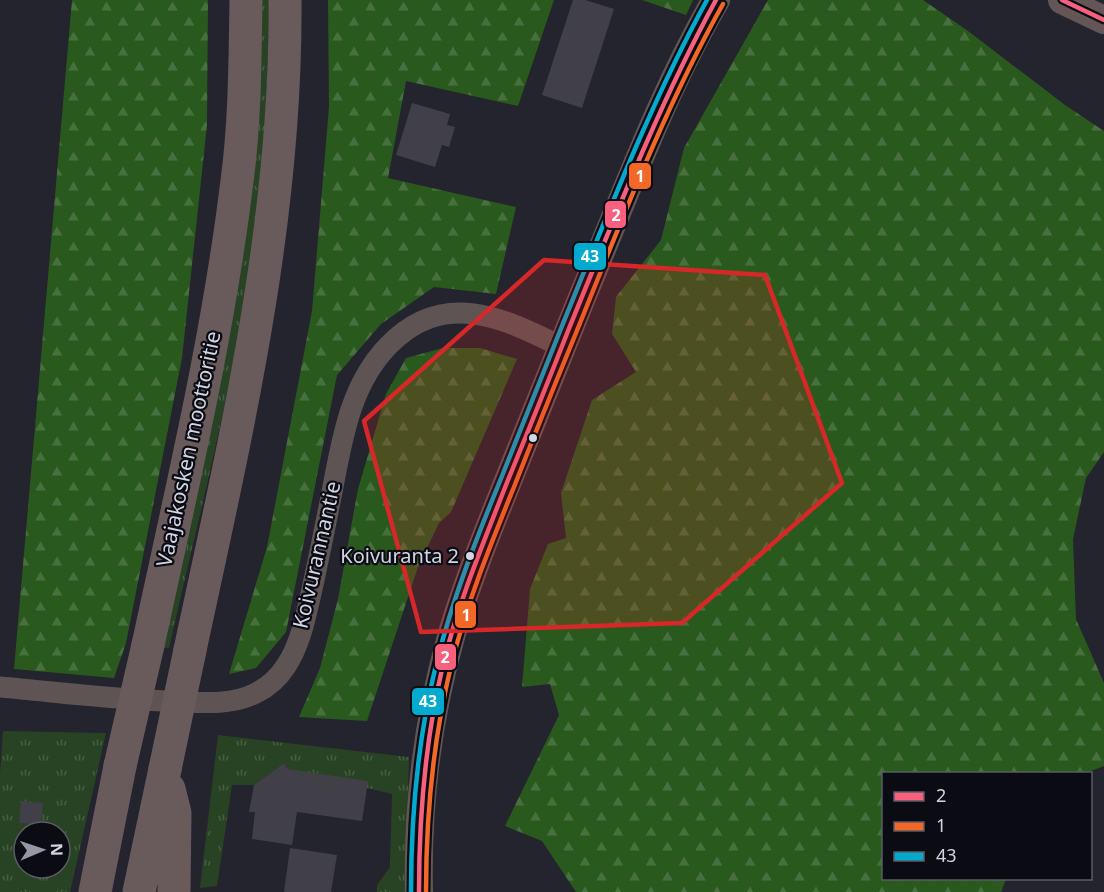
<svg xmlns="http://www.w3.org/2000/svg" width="1104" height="892" font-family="'Noto Sans',sans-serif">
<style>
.grass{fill:url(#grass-tufts);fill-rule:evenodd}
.forest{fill:url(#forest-firs)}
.building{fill:#414048}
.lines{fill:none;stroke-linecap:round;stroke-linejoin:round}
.street{stroke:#5e5454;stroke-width:21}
.secondary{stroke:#645656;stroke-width:28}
.highway{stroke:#695a5b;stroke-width:33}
.highway-bridge{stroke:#695a5b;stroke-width:33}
.bus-1-casing{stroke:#0a0b13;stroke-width:9}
.bus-2-casing{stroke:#0a0b13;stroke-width:9}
.bus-3-casing{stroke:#0a0b13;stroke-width:9}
.bus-1{stroke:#f8607d;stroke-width:4.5}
.bus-2{stroke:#f36827;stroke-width:4.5}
.bus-3{stroke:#00a9ce;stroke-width:4.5}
.marked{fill:#d62828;fill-opacity:0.2;stroke:#d62828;stroke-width:4.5;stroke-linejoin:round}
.bus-dot{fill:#d2d5e2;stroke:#0a0b13;stroke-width:2}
.labels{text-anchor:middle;stroke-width:4.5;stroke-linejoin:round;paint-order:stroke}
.bus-label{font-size:20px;fill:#d2d5e2;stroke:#0a0b13;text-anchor:end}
.street-label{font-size:21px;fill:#d2d5e2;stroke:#0a0b13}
.line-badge{stroke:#0a0b13;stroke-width:2}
.badge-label{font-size:16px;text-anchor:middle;font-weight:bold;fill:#fff}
</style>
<defs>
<pattern id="grass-tufts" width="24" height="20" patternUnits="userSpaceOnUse" patternTransform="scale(1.5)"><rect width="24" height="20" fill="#284323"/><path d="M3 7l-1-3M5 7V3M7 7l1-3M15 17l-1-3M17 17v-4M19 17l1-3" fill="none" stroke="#465d43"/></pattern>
<pattern id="forest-firs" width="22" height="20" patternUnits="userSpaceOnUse" patternTransform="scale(1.5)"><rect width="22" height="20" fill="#2a591e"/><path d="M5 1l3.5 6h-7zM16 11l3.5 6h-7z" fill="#48703e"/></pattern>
</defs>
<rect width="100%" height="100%" fill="#23242e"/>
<path class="grass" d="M 261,0 L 269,0 C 268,78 265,157 255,235 C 236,374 200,511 169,648 L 161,647 Z
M 3,731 L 106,733 L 70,892 L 0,892 L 0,774 ZM 24,832 L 60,832 L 60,868 L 24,868 Z
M 218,735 L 409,757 L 405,892 L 377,892 L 377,885 L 390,867 L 392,794 L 288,769 L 284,763 L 254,785 L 232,785 L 217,886 L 200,888 Z"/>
<path class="forest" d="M 72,0 L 208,0 L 207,125 L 182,358 L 126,643 L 114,678 L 14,669 Z
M 328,0 L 554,0 L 518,106 L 406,81 L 388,178 L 516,207 L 496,294 L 434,287 L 381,324 L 337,375 L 286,632 L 256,668 L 229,674 L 267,547 L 312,311 L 329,107 Z
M 642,0 L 693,0 L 686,15 Z
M 768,0 L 923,0 L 968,31 L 1065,105 L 1104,131 L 1104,452 L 1086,478 L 1073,539 L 1076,619 L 1104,683 L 1104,766 L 1083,774 L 884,774 L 884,878 L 1006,879 L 1001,892 L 576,892 L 542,841 L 505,826 L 559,715 L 550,684 L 522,687 L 530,589 L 548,544 L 566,538 L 561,493 L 592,400 L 636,372 L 612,334 L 616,297 L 661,240 L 684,148 Z
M 443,348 L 480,348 L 517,359 L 451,512 L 439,523 L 418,567 L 367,721 L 299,717 L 320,668 L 338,599 L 358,489 L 386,394 L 406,358 Z"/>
<path class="building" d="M 573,0 L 585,0 L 614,9 L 582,108 L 542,95 Z
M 412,103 L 450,114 L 447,125 L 455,127 L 449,147 L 442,145 L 435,167 L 396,155 Z
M 284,763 L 288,769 L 368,781 L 362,821 L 297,812 L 292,845 L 252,839 L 255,812 L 249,812 L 254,785 Z
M 21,801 L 43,803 L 41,825 L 19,823 Z
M 290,848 L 337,855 L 331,892 L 284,892 Z"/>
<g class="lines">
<path class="street" d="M 0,687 C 56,692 111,699 167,701 C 196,702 229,707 256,693 C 268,687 279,677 286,666 C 299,647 305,620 310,598 C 318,563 325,527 332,492 C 342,440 350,385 388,346 C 443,289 502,317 562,347"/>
<path class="secondary" d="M 1062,0 L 1104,20
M 419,892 C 417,805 428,717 452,633 C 468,580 489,528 510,476 C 534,416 558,356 583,295 C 624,198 663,91 716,0"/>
<path class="highway" d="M 148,645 C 181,491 218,338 237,181 C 245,122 245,60 246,0
M 190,650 C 236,435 287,222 285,0
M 169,789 L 175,813 L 174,892
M 95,892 L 120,766
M 139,892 L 165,769"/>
<path class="highway-bridge" d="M 120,766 L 148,645
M 165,769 L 190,650"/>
<g class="bus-1-casing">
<path id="bus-1" d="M 1062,0 L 1104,20
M 419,892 C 419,815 425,740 443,665 C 458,603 483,544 506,485 C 527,434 548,382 568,331 C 614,219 658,106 716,0"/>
</g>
<g class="bus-2-casing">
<path id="bus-2" d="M 426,892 C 426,816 433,740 451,666 C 466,605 490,546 514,487 C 534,436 555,384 576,333 C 621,222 664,109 723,4"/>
</g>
<g class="bus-3-casing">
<path id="bus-3" d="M 411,892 C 411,814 418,736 437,661 C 453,597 477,537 502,476 C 522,426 542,376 562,326 C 607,216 650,104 707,0"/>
</g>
<use href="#bus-1" class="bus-1"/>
<use href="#bus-2" class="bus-2"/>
<use href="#bus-3" class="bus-3"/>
</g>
<path class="marked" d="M 544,260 L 765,275 L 842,483 L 682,623 L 421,632 L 364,421 Z"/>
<g class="bus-dot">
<circle cx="533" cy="438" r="5"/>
<circle cx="470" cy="556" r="5"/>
</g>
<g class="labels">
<g class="bus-label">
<text x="459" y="563">Koivuranta 2</text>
</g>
<g class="street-label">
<text transform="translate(189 449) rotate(-78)" y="7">Vaajakosken moottoritie</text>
<text transform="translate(317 555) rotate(-77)" y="7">Koivurannantie</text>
</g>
</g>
<g class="line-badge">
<rect x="628" y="162" width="24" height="28" rx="6" fill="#f36827"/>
<rect x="604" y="200" width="23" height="29" rx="6" fill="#f8607d"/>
<rect x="573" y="242" width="34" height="29" rx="6" fill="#00a9ce"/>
<rect x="454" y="600" width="23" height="29" rx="6" fill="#f36827"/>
<rect x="434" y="643" width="23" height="28" rx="6" fill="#f8607d"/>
<rect x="411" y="687" width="34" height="29" rx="6" fill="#00a9ce"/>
</g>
<g class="badge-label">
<text x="640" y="182">1</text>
<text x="616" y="221">2</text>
<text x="590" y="262">43</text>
<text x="466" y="621">1</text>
<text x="445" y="663">2</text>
<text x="428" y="707">43</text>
</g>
<rect x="882" y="772" width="210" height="108" fill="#0a0b13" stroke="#5a5c66" stroke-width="1.5"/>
<rect x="894" y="792" width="30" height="9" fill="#f8607d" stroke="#5a5c66" stroke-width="1.5"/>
<text x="936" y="802" font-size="18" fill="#d2d5e2">2</text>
<rect x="894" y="822" width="30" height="9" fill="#f36827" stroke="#5a5c66" stroke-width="1.5"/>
<text x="936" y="832" font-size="18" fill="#d2d5e2">1</text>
<rect x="894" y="852" width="30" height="9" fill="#00a9ce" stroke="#5a5c66" stroke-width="1.5"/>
<text x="936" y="862" font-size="18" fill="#d2d5e2">43</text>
<g transform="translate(42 850) rotate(88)"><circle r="28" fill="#0a0b13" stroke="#5a5c66" stroke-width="1.5"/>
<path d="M0-4.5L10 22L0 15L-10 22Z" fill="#9597a3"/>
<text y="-9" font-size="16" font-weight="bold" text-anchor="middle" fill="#d2d5e2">N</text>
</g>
</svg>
